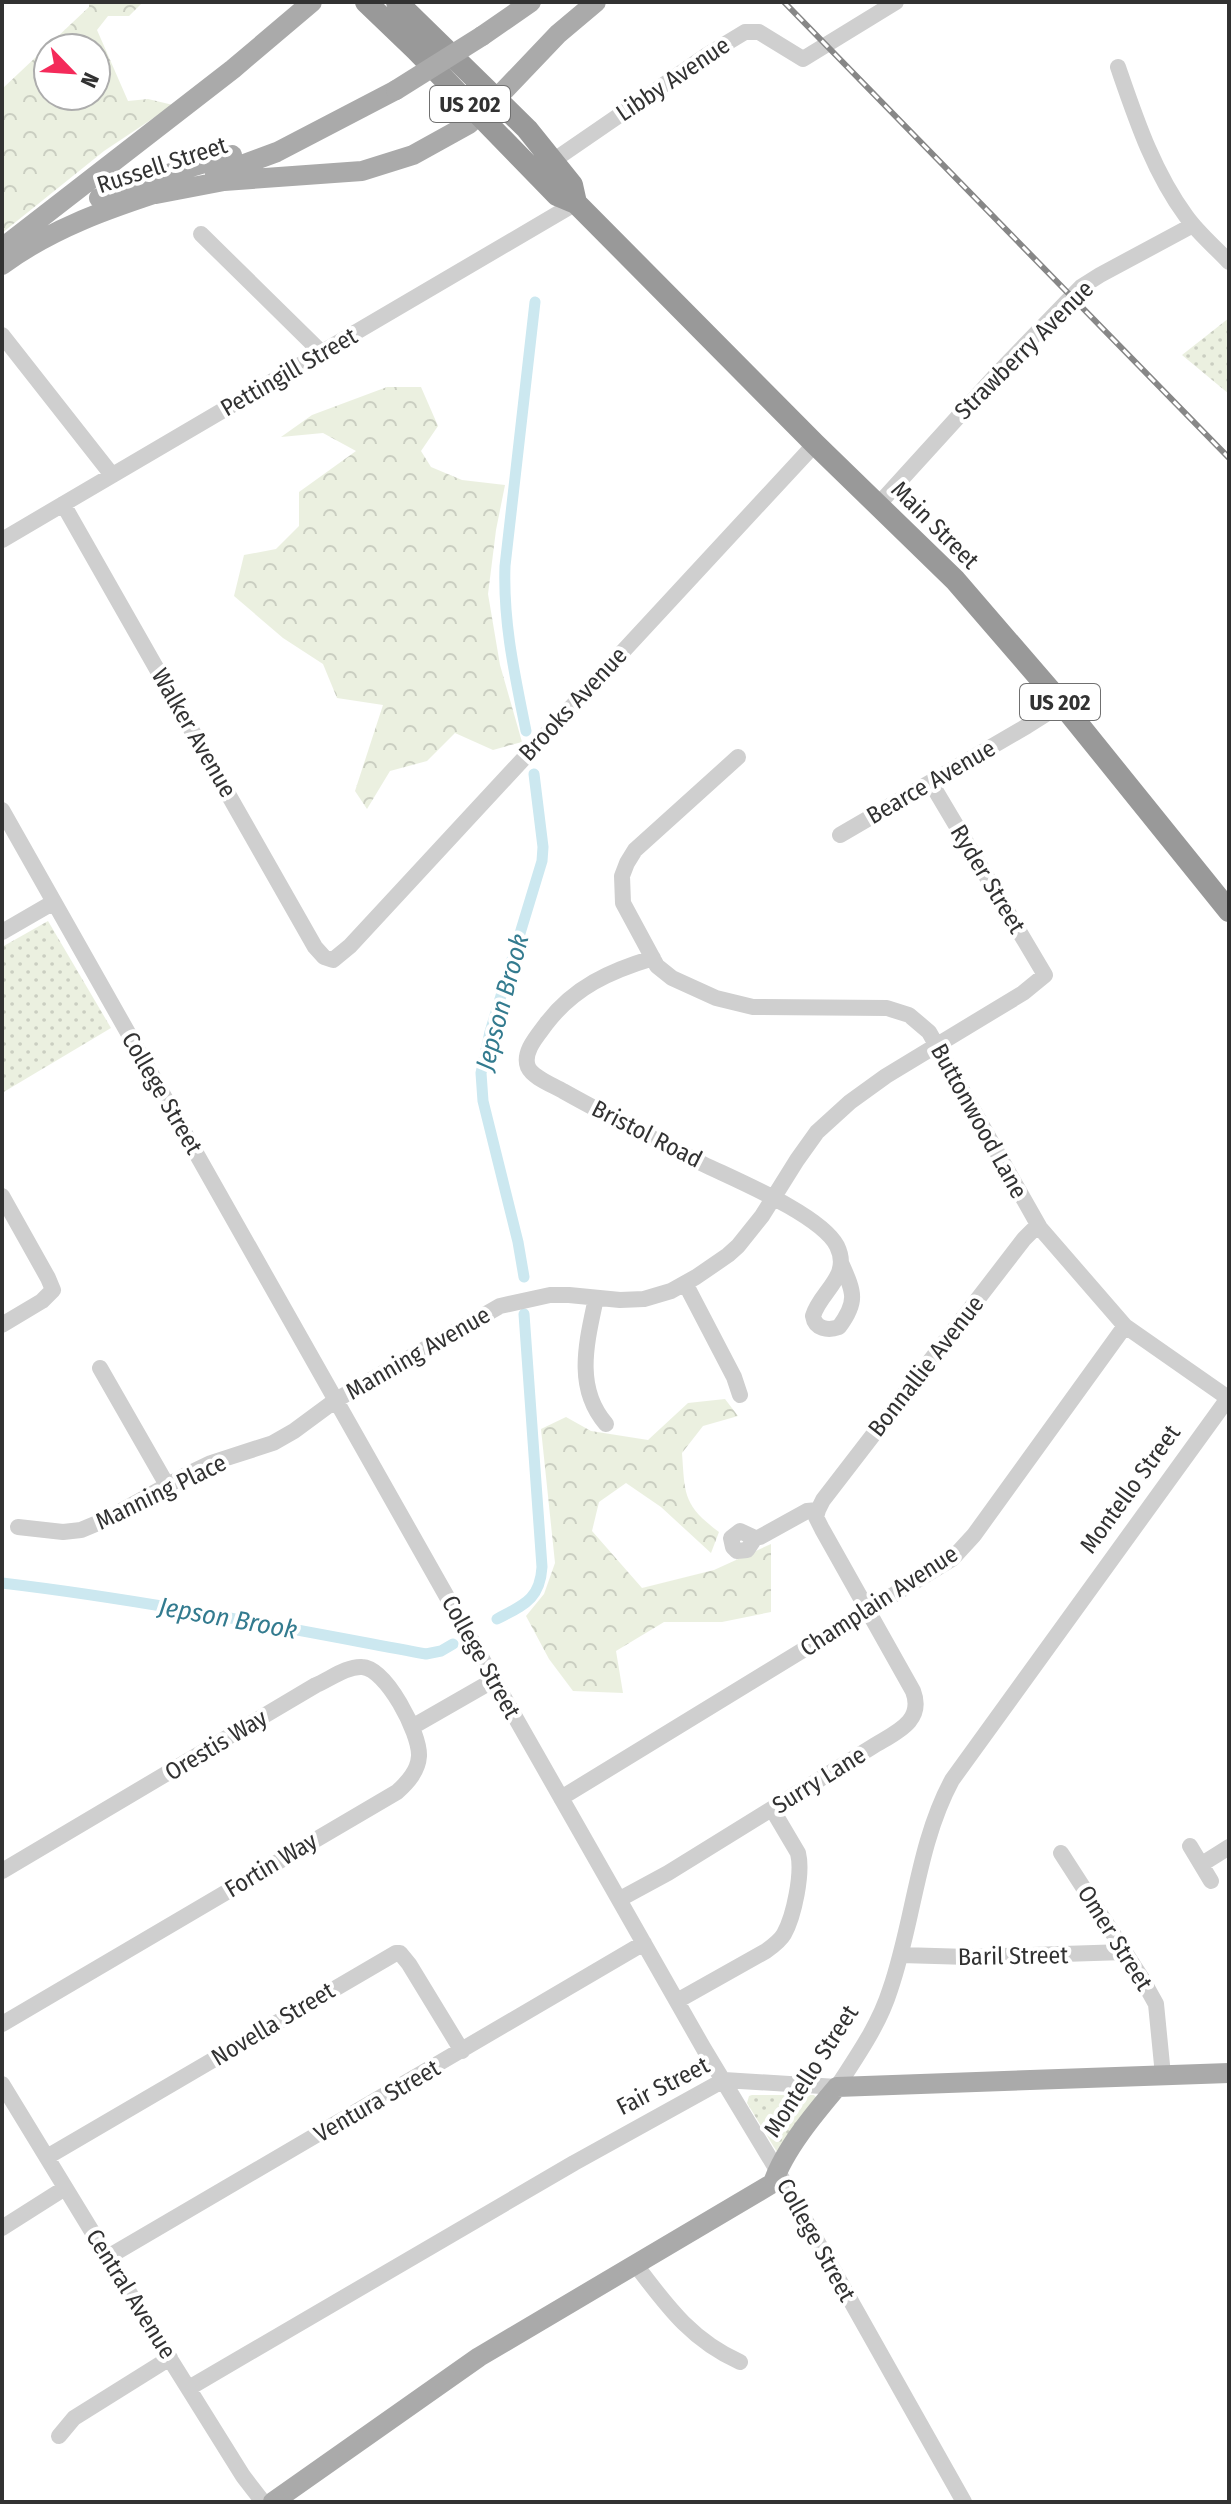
<svg xmlns="http://www.w3.org/2000/svg" width="1231" height="2504" font-family="'Fira Sans Condensed',sans-serif">
<style>
.forest{fill:url(#forest-crowns);fill-rule:evenodd}
.park{fill:url(#park-dots)}
.lines{fill:none;stroke-linecap:round;stroke-linejoin:round}
.canal{stroke:#cce8f0;stroke-width:11}
.minor{stroke:#cfcfcf;stroke-width:16}
.major{stroke:#aaa;stroke-width:20}
.highway{stroke:#999;stroke-width:22}
.rail-casing{stroke:#878787;stroke-width:6}
.rail{stroke:#fff;stroke-width:3;stroke-dasharray:9;stroke-linecap:butt}
.major-bridge{stroke:#aaa;stroke-width:20}
.labels{text-anchor:middle;stroke-width:8;stroke-linejoin:round;paint-order:stroke}
.shield{fill:#fff;stroke:#707070;stroke-width:2}
.shield-label{font-size:22px;font-weight:bold;fill:#323232}
.street-label{font-size:24px;fill:#323232;stroke:#fff}
.water-label{font-size:26px;font-style:italic;fill:#337b8f;stroke:#fff}
</style>
<defs>
<pattern id="forest-crowns" width="20" height="18" patternUnits="userSpaceOnUse" patternTransform="scale(2)"><rect width="20" height="18" fill="#ebf0e0"/><path d="M2 6a3 3 0 1 1 6 0M12 15a3 3 0 1 1 6 0" fill="none" stroke="#cacec1"/></pattern>
<pattern id="park-dots" width="8" height="8" patternUnits="userSpaceOnUse" patternTransform="scale(2)"><rect width="8" height="8" fill="#ebf0e0"/><path d="M2 2h.1M6 6h.1" fill="none" stroke="#cacec1" stroke-width="1.8" stroke-linecap="round"/></pattern>
</defs>
<rect width="100%" height="100%" fill="#fff"/>
<path class="forest" d="M 89,2 L 143,2 L 129,16 L 108,16 L 97,30 L 128,101 L 148,99 L 173,105 L 104,151 L 2,233 L 2,89 L 89,7 ZM 48,48 L 96,48 L 96,96 L 48,96 Z
M 387,387 L 421,387 L 438,426 L 421,451 L 431,467 L 462,480 L 505,485 L 496,530 L 488,594 L 500,665 L 522,742 L 493,750 L 455,733 L 427,761 L 390,771 L 367,809 L 355,791 L 383,705 L 337,698 L 323,664 L 283,638 L 234,596 L 244,555 L 276,549 L 299,526 L 299,492 L 356,451 L 323,433 L 281,437 L 312,415 Z
M 725,1399 L 738,1416 L 703,1426 L 682,1453 C 685,1495 683,1505 719,1532 L 711,1553 L 661,1507 L 626,1483 L 599,1502 L 592,1531 L 642,1588 L 714,1570 L 771,1544 L 771,1612 L 722,1622 L 664,1622 L 616,1651 L 623,1693 L 573,1691 L 549,1659 L 526,1616 L 544,1594 L 555,1563 L 541,1429 L 566,1417 L 591,1431 L 648,1440 L 688,1403 Z"/>
<path class="park" d="M 1229,318 L 1229,394 L 1182,355 Z
M 48,921 L 111,1028 L 2,1093 L 2,947 Z
M 752,2095 L 814,2095 L 817,2098 L 777,2152 L 747,2103 L 749,2096 Z"/>
<g class="lines">
<path class="canal" d="M 526,731 C 515,676 503,623 505,566 L 535,302
M 524,1277 L 518,1242 L 483,1101 L 481,1073 L 490,1032 L 542,861 L 543,847 L 534,774
M 2,1583 C 145,1600 285,1628 426,1654 L 441,1651 L 453,1644
M 497,1619 C 523,1605 540,1600 542,1567 L 524,1314"/>
<path class="minor" d="M 1118,67 C 1136,119 1153,171 1186,216 C 1198,233 1215,247 1229,262
M 544,167 L 707,55 L 745,32 L 759,32 L 803,59 L 896,2
M 201,234 L 322,353
M 2,335 L 112,475
M 63,504 L 315,947 L 324,957 L 333,960 L 350,946 L 815,444
M 878,505 L 998,373 L 1081,287 L 1100,275 L 1193,225
M 2,540 L 576,203
M 738,757 L 635,850 L 627,863 L 622,876 L 623,903 L 657,966 L 672,978 L 716,998 L 753,1007 L 887,1008 L 909,1015 L 929,1032 L 1040,1228 L 1125,1326 L 1228,1398
M 2,810 L 494,1680 L 704,2049 L 777,2170 L 964,2502
M 840,835 L 1027,726 L 1062,704
M 2,932 L 54,902
M 653,958 C 610,971 574,987 546,1024 C 538,1035 522,1052 528,1067 C 533,1078 553,1085 563,1091 C 609,1117 656,1140 703,1164 C 736,1180 821,1215 837,1246 C 852,1277 820,1291 813,1316 C 815,1329 828,1331 839,1327 C 858,1302 854,1292 842,1265
M 2,1196 L 48,1278 L 53,1290 L 42,1301 L 2,1325
M 685,1283 L 734,1377 L 740,1395
M 596,1298 C 587,1341 574,1387 606,1424
M 100,1368 L 167,1485
M 818,1510 L 823,1500 L 1024,1239 L 1038,1225
M 18,1527 L 63,1532 L 81,1530 L 105,1520 L 186,1475 L 211,1463 L 273,1443 L 294,1431 L 336,1400 L 500,1306 L 550,1295 L 569,1295 L 620,1300 L 644,1299 L 671,1291 L 696,1277 L 728,1255 L 738,1246 L 762,1216 L 797,1160 L 817,1132 L 850,1102 L 886,1076 L 1023,993 L 1045,975 L 931,783
M 753,1541 L 747,1550 L 737,1551 L 733,1547 L 731,1538 L 740,1531 L 755,1538 L 760,1537 L 807,1511 L 818,1510
M 412,1727 L 494,1680
M 561,1798 L 952,1559 L 974,1535 L 1125,1326
M 1190,1846 L 1211,1881
M 1061,1853 L 1141,1977 L 1156,2004 L 1163,2075
M 1202,1864 L 1229,1847
M 2,1871 L 316,1685 C 330,1679 347,1666 362,1667 C 386,1668 420,1733 419,1756 C 418,1771 408,1782 397,1792 L 2,2024
M 620,1899 L 668,1873 L 872,1747 C 894,1733 925,1722 913,1691 L 822,1529 L 816,1517 L 818,1510
M 901,1955 L 969,1957 L 1125,1952
M 677,2001 L 766,1951 C 773,1946 780,1941 784,1934 C 794,1916 803,1873 798,1853 L 772,1809
M 2,2084 L 160,2343 L 243,2476 L 263,2502
M 47,2157 L 396,1953 L 400,1953 L 409,1964 L 462,2051
M 2,2228 L 65,2188
M 108,2257 L 644,1943
M 635,2264 C 667,2306 691,2340 740,2362
M 189,2388 L 574,2163 L 724,2080 L 837,2087 C 857,2056 879,2025 890,1990 C 914,1921 917,1845 952,1780 L 1229,1397
M 59,2436 L 74,2418 L 170,2358"/>
<path class="major" d="M 482,36 L 531,2
M 215,175 L 277,152 L 396,90
M 156,194 L 224,181 L 362,171 L 413,155 L 469,124 L 497,98 L 558,34 L 596,2
M 99,198 L 137,183 L 232,155
M 2,248 L 233,69 L 312,2
M 2,265 C 52,228 110,208 169,189
M 273,2502 L 479,2357 L 773,2183 C 784,2150 815,2113 837,2087 L 1229,2073"/>
<path class="highway" d="M 366,2 L 416,50 L 557,195 L 576,203 L 815,444 L 955,580 L 1062,704 L 1229,911
M 397,2 L 527,129 L 572,185 L 576,203"/>
<g class="rail-casing">
<path id="rail" d="M 784,2 L 1229,458"/>
</g>
<use href="#rail" class="rail"/>
<path class="major-bridge" d="M 396,90 L 482,36"/>
</g>
<g class="labels">
<g class="shield">
<rect x="430" y="86" width="80" height="36" rx="6"/>
<rect x="1020" y="684" width="80" height="36" rx="6"/>
</g>
<g class="shield-label">
<text x="470" y="112">US 202</text>
<text x="1060" y="710">US 202</text>
</g>
<g class="street-label">
<text transform="translate(673 79) rotate(-34)" y="8">Libby Avenue</text>
<text transform="translate(162 165) rotate(-18)" y="8">Russell Street</text>
<text transform="translate(1024 350) rotate(-45)" y="8">Strawberry Avenue</text>
<text transform="translate(289 372) rotate(-30)" y="8">Pettingill Street</text>
<text transform="translate(935 525) rotate(45)" y="8">Main Street</text>
<text transform="translate(573 704) rotate(-47)" y="8">Brooks Avenue</text>
<text transform="translate(194 733) rotate(60)" y="8">Walker Avenue</text>
<text transform="translate(931 782) rotate(-30)" y="8">Bearce Avenue</text>
<text transform="translate(988 879) rotate(59)" y="8">Ryder Street</text>
<text transform="translate(162 1093) rotate(60)" y="8">College Street</text>
<text transform="translate(979 1121) rotate(61)" y="8">Buttonwood Lane</text>
<text transform="translate(647 1134) rotate(27)" y="8">Bristol Road</text>
<text transform="translate(418 1353) rotate(-30)" y="8">Manning Avenue</text>
<text transform="translate(926 1366) rotate(-52)" y="8">Bonnallie Avenue</text>
<text transform="translate(1130 1489) rotate(-54)" y="8">Montello Street</text>
<text transform="translate(161 1492) rotate(-26)" y="8">Manning Place</text>
<text transform="translate(879 1601) rotate(-33)" y="8">Champlain Avenue</text>
<text transform="translate(481 1657) rotate(61)" y="8">College Street</text>
<text transform="translate(216 1745) rotate(-31)" y="8">Orestis Way</text>
<text transform="translate(819 1780) rotate(-32)" y="8">Surry Lane</text>
<text transform="translate(271 1865) rotate(-31)" y="8">Fortin Way</text>
<text transform="translate(1115 1938) rotate(58)" y="8">Omer Street</text>
<text transform="translate(1013 1956) rotate(-1)" y="8">Baril Street</text>
<text transform="translate(273 2024) rotate(-31)" y="8">Novella Street</text>
<text transform="translate(811 2071) rotate(-57)" y="8">Montello Street</text>
<text transform="translate(663 2086) rotate(-27)" y="8">Fair Street</text>
<text transform="translate(377 2101) rotate(-30)" y="8">Ventura Street</text>
<text transform="translate(816 2240) rotate(61)" y="8">College Street</text>
<text transform="translate(131 2294) rotate(58)" y="8">Central Avenue</text>
</g>
<g class="water-label">
<text transform="translate(502 1002) rotate(-75)" y="9">Jepson Brook</text>
<text transform="translate(228 1618) rotate(10)" y="9">Jepson Brook</text>
</g>
</g>
<rect width="1231" height="2504" fill="none" stroke="#323232" stroke-width="8"/>
<g transform="translate(72 72) rotate(115)"><circle r="38" fill="#ffffff" stroke="#adadad" stroke-width="2"/>
<path d="M0-6L14 30L0 20L-14 30Z" fill="#f42a5a"/>
<text y="-12" font-size="22" font-weight="bold" text-anchor="middle" fill="#323232">N</text>
</g>
</svg>
